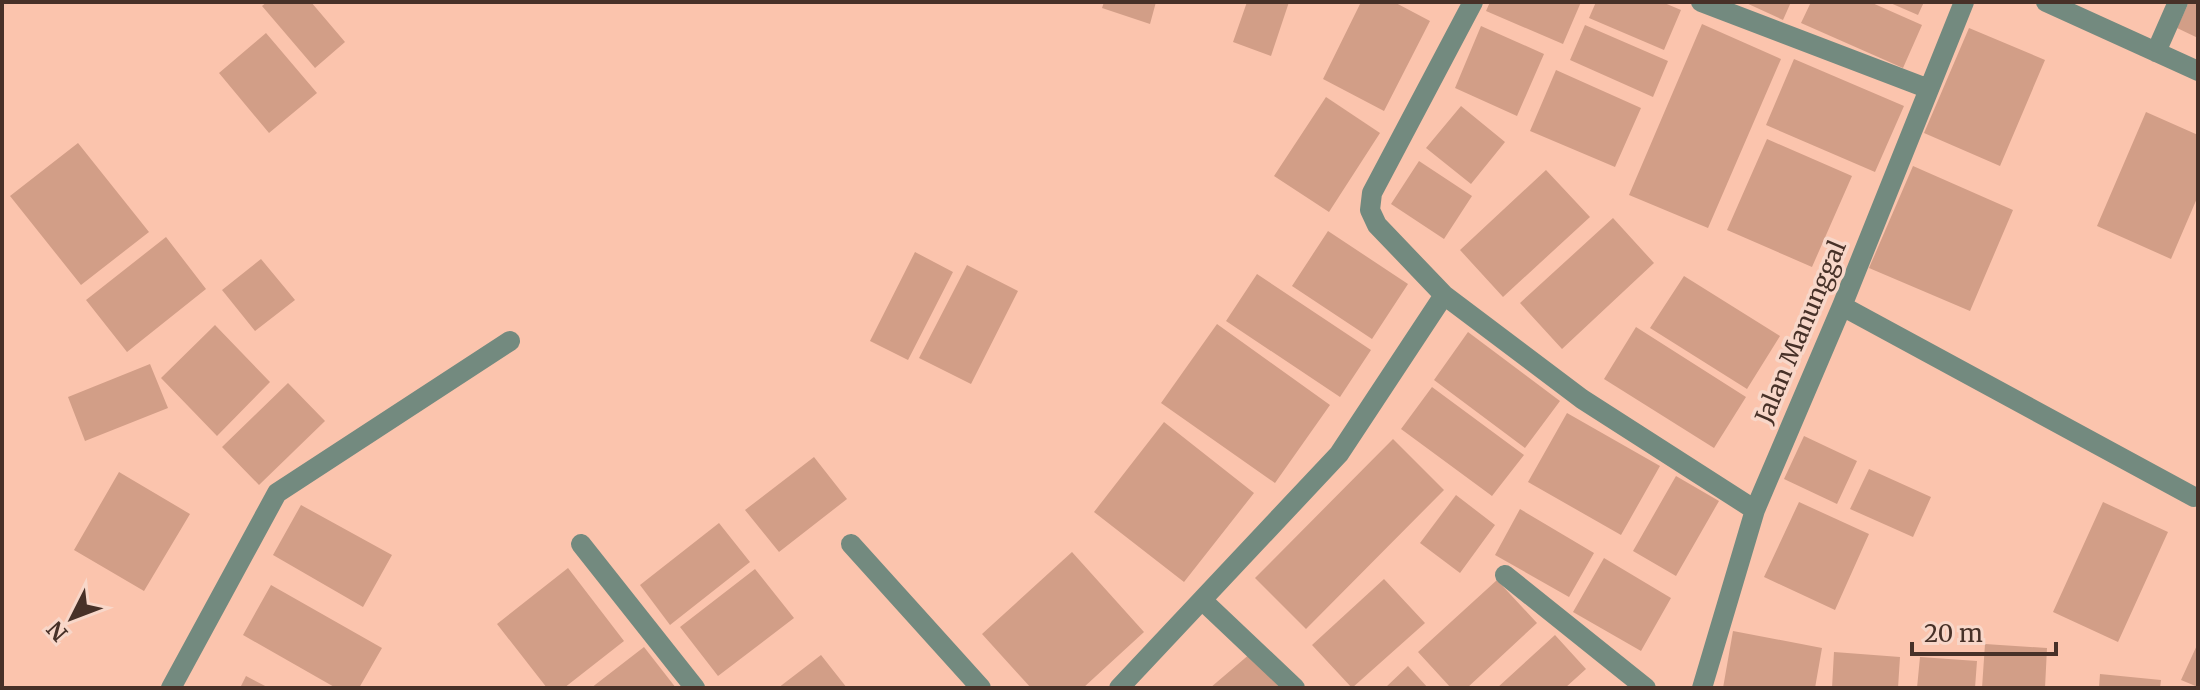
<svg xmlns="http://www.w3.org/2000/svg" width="2200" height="690" font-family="Merriweather,serif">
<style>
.building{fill:#d29e87}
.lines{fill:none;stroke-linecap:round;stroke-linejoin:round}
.minor{stroke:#738a7f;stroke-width:20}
.labels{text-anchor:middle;stroke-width:7;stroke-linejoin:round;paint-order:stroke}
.street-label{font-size:24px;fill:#473128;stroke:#f8d7c9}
</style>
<rect width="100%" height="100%" fill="#fbc4ad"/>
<path class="building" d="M 267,2 L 311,2 L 345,42 L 315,68 L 262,6 Z
M 1104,2 L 1156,2 L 1150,24 L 1102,8 Z
M 1247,2 L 1289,2 L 1271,56 L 1233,42 Z
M 1361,2 L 1394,2 L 1430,21 L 1384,111 L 1323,79 Z
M 1490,2 L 1581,2 L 1563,44 L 1486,11 Z
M 1596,2 L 1662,2 L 1681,10 L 1664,50 L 1589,18 Z
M 1744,2 L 1791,2 L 1783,20 Z
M 1811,2 L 1870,2 L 1922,25 L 1903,68 L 1801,23 Z
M 1888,2 L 1924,2 L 1918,15 Z
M 2189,2 L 2198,2 L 2198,38 L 2177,28 Z
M 1702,24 L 1781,59 L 1708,228 L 1629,195 Z
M 1585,25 L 1668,61 L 1653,97 L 1570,60 Z
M 1481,26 L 1544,54 L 1517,116 L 1455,88 Z
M 1969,28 L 2045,60 L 2000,166 L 1924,133 Z
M 266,33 L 317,93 L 269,133 L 219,73 Z
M 1794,59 L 1904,106 L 1875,172 L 1766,125 Z
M 1556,70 L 1641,108 L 1615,167 L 1530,131 Z
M 1326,97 L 1380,133 L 1329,212 L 1274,176 Z
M 1461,106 L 1505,142 L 1471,184 L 1426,148 Z
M 2146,112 L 2198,135 L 2198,196 L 2171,259 L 2097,226 Z
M 1767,139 L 1852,176 L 1812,267 L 1727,230 Z
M 78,143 L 149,232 L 81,285 L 10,196 Z
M 1419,161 L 1472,196 L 1444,239 L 1391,204 Z
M 1913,166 L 2013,210 L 1970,311 L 1869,268 Z
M 1546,170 L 1590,217 L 1503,297 L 1460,250 Z
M 1613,218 L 1654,263 L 1562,349 L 1520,303 Z
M 1328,231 L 1408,284 L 1372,339 L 1292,286 Z
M 166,237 L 206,289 L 127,352 L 86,300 Z
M 915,252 L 953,272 L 908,360 L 870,341 Z
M 261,259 L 295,300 L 255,331 L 222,290 Z
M 967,265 L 1018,291 L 971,384 L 919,358 Z
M 1257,274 L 1371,350 L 1340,397 L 1226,321 Z
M 1684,276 L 1780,336 L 1747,389 L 1650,328 Z
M 1217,324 L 1330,405 L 1275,483 L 1161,403 Z
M 215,325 L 270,382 L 217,436 L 161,378 Z
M 1636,327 L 1746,397 L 1714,448 L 1604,379 Z
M 1468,332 L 1560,401 L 1525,448 L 1434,380 Z
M 150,364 L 168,408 L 85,441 L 68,397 Z
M 288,383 L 325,421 L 259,485 L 222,447 Z
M 1432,387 L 1524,455 L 1492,496 L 1401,429 Z
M 1567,413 L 1660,466 L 1621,535 L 1528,482 Z
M 1164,422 L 1254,493 L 1184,582 L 1094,512 Z
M 1804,436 L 1857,461 L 1837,504 L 1784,479 Z
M 1393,439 L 1444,490 L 1306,629 L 1255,578 Z
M 814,457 L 847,499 L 779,552 L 745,510 Z
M 1869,469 L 1931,497 L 1913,537 L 1850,509 Z
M 119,472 L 190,514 L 144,591 L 74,550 Z
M 1676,476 L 1719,501 L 1676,576 L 1633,551 Z
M 1456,495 L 1495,525 L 1460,573 L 1420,543 Z
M 1799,502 L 1869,534 L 1835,610 L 1764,577 Z
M 2103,502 L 2168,532 L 2118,642 L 2053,612 Z
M 301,505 L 392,555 L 363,607 L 273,555 Z
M 1520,509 L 1594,553 L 1569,597 L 1495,555 Z
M 719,523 L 750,562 L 670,625 L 640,585 Z
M 1072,552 L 1144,632 L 1083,688 L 1031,688 L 982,634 Z
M 1604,558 L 1671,598 L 1641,651 L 1573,612 Z
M 568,568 L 624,641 L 564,688 L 547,688 L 497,624 Z
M 755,569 L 794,618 L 718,676 L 680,627 Z
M 1384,579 L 1425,623 L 1352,688 L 1312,645 Z
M 1497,580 L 1537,623 L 1467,688 L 1451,688 L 1418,652 Z
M 271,585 L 382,648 L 359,688 L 336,688 L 243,635 Z
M 1733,631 L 1822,648 L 1815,688 L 1723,688 Z
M 1555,635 L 1586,669 L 1565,688 L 1497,688 Z
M 2198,643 L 2198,687 L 2181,680 Z
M 1985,644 L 2047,648 L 2045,688 L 1982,688 Z
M 644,647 L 676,688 L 591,688 Z
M 1834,652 L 1900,657 L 1898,688 L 1832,688 Z
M 1251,653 L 1281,688 L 1210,688 Z
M 821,655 L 847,688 L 778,688 Z
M 1920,657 L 1977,661 L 1975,688 L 1917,688 Z
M 1408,666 L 1428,688 L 1385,688 Z
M 2100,674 L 2161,680 L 2160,688 L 2099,688 Z
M 246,676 L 269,688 L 240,688 Z"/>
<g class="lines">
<path class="minor" d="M 1473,2 L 1372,193 L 1370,210 L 1377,225 L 1444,295 L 1582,399 L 1755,510
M 1701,2 L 1929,89
M 2046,2 L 2198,71
M 2156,52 L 2178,2
M 1842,306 L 2194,497
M 581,544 L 695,688
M 851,544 L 981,688
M 1505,575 L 1646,688
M 1202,600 L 1295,688
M 171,688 L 277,493 L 510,341
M 1119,688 L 1339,454 L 1444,295
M 1702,688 L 1755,510 L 1842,306 L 1964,2"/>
</g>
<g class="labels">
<g class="street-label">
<text transform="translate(1801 332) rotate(-67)" y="8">Jalan Manunggal</text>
</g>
</g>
<rect width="2200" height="690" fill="none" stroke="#473128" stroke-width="8"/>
<g transform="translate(72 618) rotate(228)" stroke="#f8d7c9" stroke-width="6" paint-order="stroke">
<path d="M0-6L14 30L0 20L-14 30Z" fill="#473128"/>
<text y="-12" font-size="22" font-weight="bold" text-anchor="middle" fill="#473128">N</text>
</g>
<path d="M1912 642v12h144v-12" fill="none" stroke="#473128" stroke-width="4"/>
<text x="1924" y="642" font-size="24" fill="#473128" stroke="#f8d7c9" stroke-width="6" paint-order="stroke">20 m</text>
</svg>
